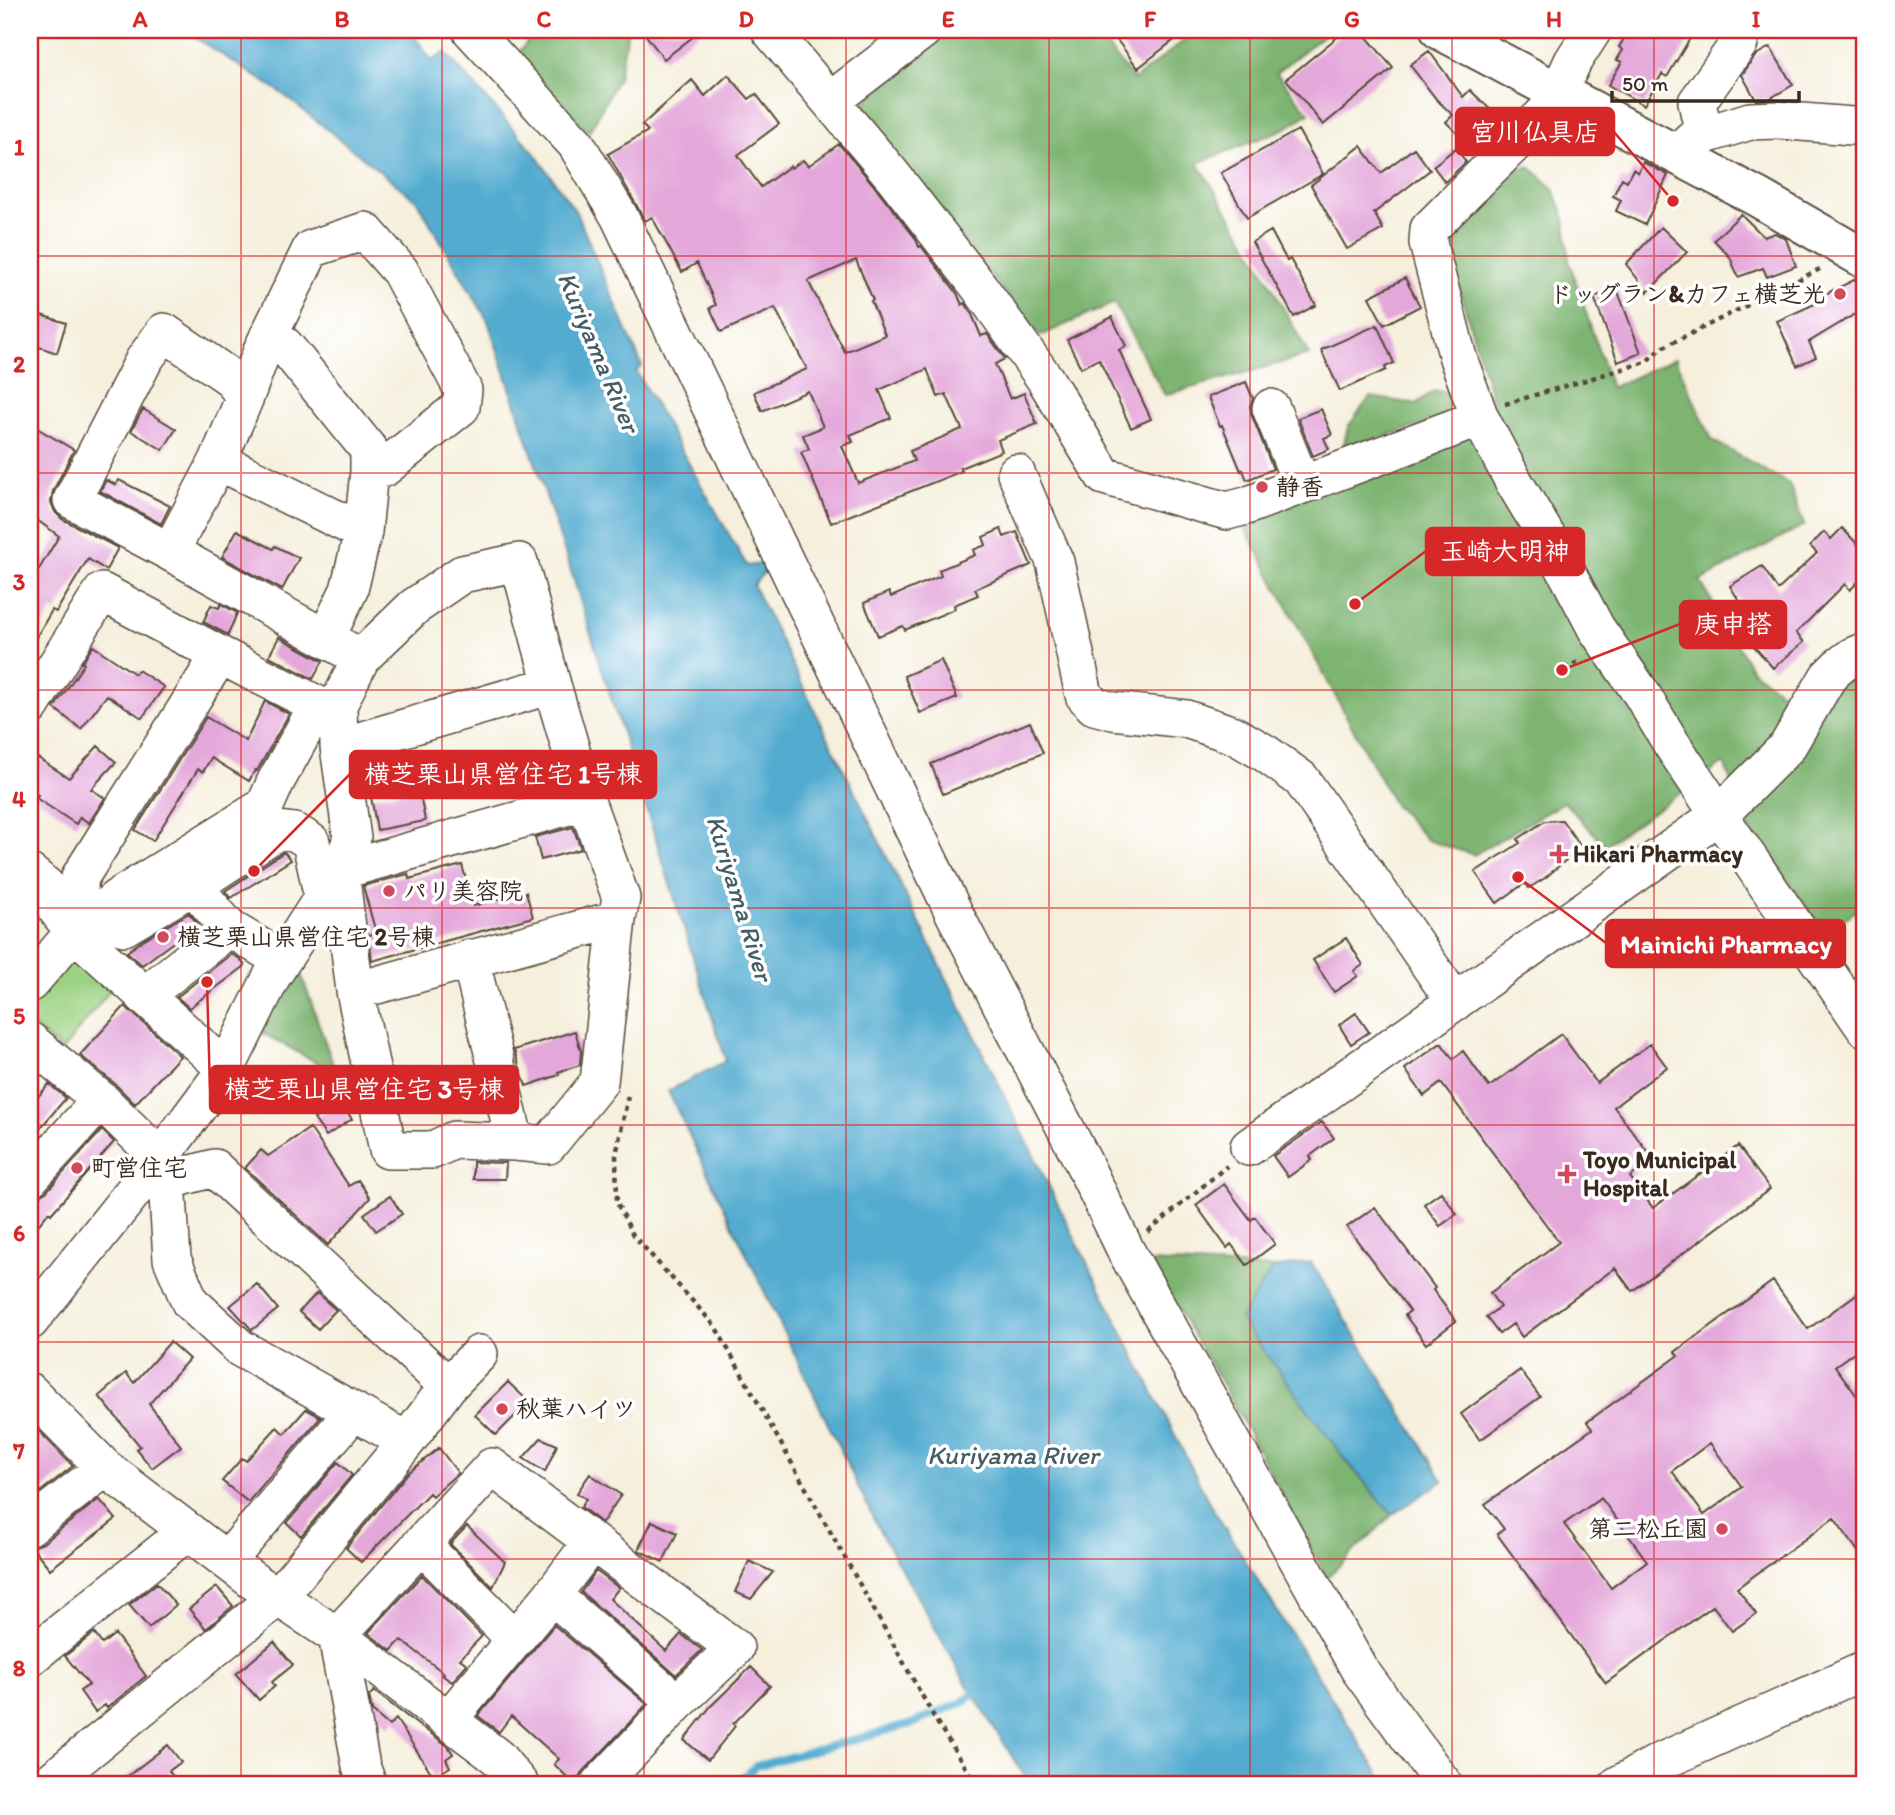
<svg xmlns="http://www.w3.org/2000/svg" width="1895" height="1815" font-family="Itim,'Klee One',sans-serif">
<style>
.green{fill:#9cd283;stroke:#6c7e50;stroke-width:2}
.forest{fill:#7db471;stroke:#5c6f48;stroke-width:2}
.water{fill:#53acd0;stroke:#476b77;stroke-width:2}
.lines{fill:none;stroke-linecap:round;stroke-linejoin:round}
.stream{stroke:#53acd0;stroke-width:8}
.building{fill:#e4a7da;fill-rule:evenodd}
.minor-casing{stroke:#57483a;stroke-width:40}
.major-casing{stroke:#57483a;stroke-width:42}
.path{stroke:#57483a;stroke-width:4.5;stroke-dasharray:5 5;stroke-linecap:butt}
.minor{stroke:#fff;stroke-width:37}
.major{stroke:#fff;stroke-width:38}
.grid{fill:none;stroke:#d62828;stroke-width:2;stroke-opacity:0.55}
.poi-dot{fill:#d1495b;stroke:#fff;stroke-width:2.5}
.labels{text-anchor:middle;stroke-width:7;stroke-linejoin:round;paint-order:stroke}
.poi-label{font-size:24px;font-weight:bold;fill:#3b2a1e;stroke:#fff;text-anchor:start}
.water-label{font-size:26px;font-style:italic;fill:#455e65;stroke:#fff}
.leader{fill:none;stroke:#d62828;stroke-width:2.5}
.callout-dot{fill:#d62828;stroke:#fff;stroke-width:2.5}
.callout{fill:#d62828;stroke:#d62828;stroke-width:2.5}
.callout-label{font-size:26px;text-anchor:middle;font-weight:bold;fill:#fff}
.neatline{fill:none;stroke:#d62828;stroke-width:2.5}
.grid-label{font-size:23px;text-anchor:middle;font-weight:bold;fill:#d62828}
</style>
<rect width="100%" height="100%" fill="#fff"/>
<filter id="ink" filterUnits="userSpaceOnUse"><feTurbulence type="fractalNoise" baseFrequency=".0143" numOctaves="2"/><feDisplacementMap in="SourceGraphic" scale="14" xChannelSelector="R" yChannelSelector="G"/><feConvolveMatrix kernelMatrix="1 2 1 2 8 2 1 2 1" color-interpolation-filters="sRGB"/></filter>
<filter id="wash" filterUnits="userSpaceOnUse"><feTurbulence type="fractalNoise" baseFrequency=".00686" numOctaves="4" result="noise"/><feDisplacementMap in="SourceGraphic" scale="28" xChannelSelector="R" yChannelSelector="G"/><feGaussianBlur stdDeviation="1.57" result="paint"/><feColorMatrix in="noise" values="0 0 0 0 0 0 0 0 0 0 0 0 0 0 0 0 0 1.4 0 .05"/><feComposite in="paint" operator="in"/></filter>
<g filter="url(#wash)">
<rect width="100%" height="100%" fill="#f5efdc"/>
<path class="green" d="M 77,948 L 117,981 L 62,1051 L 30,1023 L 30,1002 Z"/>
<path class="forest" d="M 537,30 L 628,30 L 618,78 L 589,132 L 515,57 Z
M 951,30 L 1094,30 L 1134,80 L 1192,34 L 1189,30 L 1330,30 L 1276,73 L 1309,113 L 1286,128 L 1198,163 L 1255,256 L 1309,355 L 1165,395 L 1114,303 L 1040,336 L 857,108 Z
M 1529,166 L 1554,189 L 1565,219 L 1569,261 L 1611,388 L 1675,358 L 1712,440 L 1789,484 L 1804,525 L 1700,581 L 1752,670 L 1817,719 L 1837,686 L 1865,670 L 1865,905 L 1825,932 L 1748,827 L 1724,763 L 1605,845 L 1564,802 L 1474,855 L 1427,840 L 1393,803 L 1243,524 L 1494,407 L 1441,226 L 1496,176 Z
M 1434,391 L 1455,391 L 1441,420 L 1343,448 L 1348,427 L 1370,397 L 1416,404 Z
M 290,924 L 299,968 L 336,1073 L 264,1034 L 248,1004 Z
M 1150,1262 L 1273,1268 L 1241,1319 L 1345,1459 L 1392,1515 L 1327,1577 L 1224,1387 Z"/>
<path class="water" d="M 183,30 L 410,30 L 432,61 L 445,52 L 533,151 L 576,212 L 642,366 L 636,371 L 747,566 L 767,563 L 770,566 L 753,585 L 1071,1231 L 1210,1504 L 1386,1785 L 1030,1785 L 969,1688 L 878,1528 L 668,1091 L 726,1061 L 569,565 L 488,321 L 417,201 L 279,91 Z
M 1311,1262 L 1443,1481 L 1392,1515 L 1345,1459 L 1240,1319 L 1273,1268 Z"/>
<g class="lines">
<path class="stream" d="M 733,1785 L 756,1766 L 911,1724 L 961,1703 L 982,1688"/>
</g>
<g id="blocks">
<path class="building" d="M 642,30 L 702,30 L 664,59 Z
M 1131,30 L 1187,30 L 1138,68 L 1117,40 Z
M 1346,30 L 1361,30 L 1393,68 L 1323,125 L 1286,79 Z
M 1629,30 L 1646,39 L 1651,30 L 1695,30 L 1667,77 L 1662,74 L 1644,105 L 1608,85 L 1622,62 L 1617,60 L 1623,50 L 1619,47 Z
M 1770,47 L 1793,85 L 1769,99 L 1756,100 L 1742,75 L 1756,55 Z
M 1429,51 L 1463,97 L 1470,90 L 1499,118 L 1471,147 L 1446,122 L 1453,115 L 1437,100 L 1410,65 Z
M 728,75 L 749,99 L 756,94 L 779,124 L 738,155 L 761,187 L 790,166 L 791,168 L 803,160 L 808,166 L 839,144 L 877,189 L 916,239 L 919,247 L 921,246 L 957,293 L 962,305 L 965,303 L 971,312 L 981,336 L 987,334 L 1005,359 L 995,364 L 1010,399 L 1024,393 L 1037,424 L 998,440 L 1002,451 L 960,468 L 962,471 L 831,523 L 801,452 L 809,449 L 803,435 L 823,427 L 808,391 L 762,411 L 754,392 L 807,369 L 775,308 L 721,332 L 710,308 L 716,305 L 697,263 L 682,272 L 652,217 L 645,221 L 608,154 L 648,131 L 642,125 L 692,80 L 705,96 ZM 856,260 L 873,300 L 871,301 L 885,335 L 845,352 L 808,281 ZM 927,369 L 938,397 L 946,394 L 962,429 L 910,451 L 914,461 L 858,483 L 842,446 L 853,442 L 850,435 L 891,418 L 879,390 Z
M 1298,130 L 1323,174 L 1247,218 L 1221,173 Z
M 1361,146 L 1381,173 L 1414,148 L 1430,170 L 1374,213 L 1383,229 L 1347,249 L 1311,185 Z
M 1456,148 L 1466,162 L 1445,182 L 1433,166 Z
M 1643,162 L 1668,175 L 1645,225 L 1616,211 L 1621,200 L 1613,196 L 1622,178 L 1627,181 L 1633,169 L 1638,173 Z
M 1741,214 L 1764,237 L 1775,233 L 1786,239 L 1796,266 L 1767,277 L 1763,268 L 1738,277 L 1730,257 L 1714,240 Z
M 1661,227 L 1687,252 L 1648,292 L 1626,264 Z
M 1271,231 L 1287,261 L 1290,259 L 1316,305 L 1294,317 L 1252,242 Z
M 1405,278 L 1420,306 L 1384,325 L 1369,297 Z
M 1856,279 L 1865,281 L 1865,308 L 1809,342 L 1816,357 L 1797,366 L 1777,321 L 1817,303 L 1815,299 Z
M 1617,289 L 1641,353 L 1618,362 L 1594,297 Z
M 38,314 L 66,323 L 57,353 L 30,344 L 30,338 Z
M 1112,317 L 1126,346 L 1119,350 L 1151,419 L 1131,428 L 1099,359 L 1081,368 L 1067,340 Z
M 1377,325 L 1394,363 L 1385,367 L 1386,370 L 1340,391 L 1321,350 Z
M 1246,382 L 1253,399 L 1250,406 L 1252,416 L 1273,469 L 1247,480 L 1243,470 L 1241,471 L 1222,425 L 1220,426 L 1208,397 Z
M 143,409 L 176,429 L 163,450 L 131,431 Z
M 1321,409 L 1332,435 L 1324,438 L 1329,449 L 1313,456 L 1298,418 Z
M 30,424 L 74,450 L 53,491 L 51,502 L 55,512 L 62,519 L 118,548 L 106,570 L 88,559 L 56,612 L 52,610 L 30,648 L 30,584 L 59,536 L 30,515 Z
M 106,480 L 116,485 L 119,480 L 170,506 L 161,524 L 100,491 Z
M 1842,528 L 1865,552 L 1865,575 L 1850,590 L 1845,584 L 1796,633 L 1804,642 L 1773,668 L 1753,645 L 1762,637 L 1730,586 L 1762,566 L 1778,590 L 1817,553 L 1810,546 L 1824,532 L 1831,539 Z
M 1001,529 L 1004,537 L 1017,532 L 1031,565 L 975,589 L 978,595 L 954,605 L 955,609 L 905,630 L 903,626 L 878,636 L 864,603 L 889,592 L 891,597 L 941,576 L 939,570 L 975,555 L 973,550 L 986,545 L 983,537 Z
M 237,530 L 273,549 L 275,546 L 299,558 L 282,590 L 222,557 Z
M 221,604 L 237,613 L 228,635 L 203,622 L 211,605 L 219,608 Z
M 279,637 L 323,661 L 313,679 L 269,656 Z
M 93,646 L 135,674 L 138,670 L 164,687 L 142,718 L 107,695 L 81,729 L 54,708 L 84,664 L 82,663 Z
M 941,660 L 957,698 L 920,713 L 904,676 Z
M 265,701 L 289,714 L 257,771 L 255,770 L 249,781 L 211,758 L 203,772 L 198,769 L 153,841 L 135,830 L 206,717 L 246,741 Z
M 1030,722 L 1043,753 L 943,794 L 931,764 Z
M 98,746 L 116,762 L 91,789 L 105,798 L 89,823 L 80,817 L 76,824 L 36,798 L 38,795 L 30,790 L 30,753 L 69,778 Z
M 419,788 L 425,821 L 377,830 L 371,797 Z
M 1562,820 L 1581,847 L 1545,878 L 1529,888 L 1525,883 L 1497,903 L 1475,872 L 1520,843 L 1518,839 L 1545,821 Z
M 573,827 L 581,849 L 541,860 L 535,837 Z
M 284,852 L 291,860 L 231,898 L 225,891 Z
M 462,865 L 473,906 L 526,892 L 533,917 L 372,961 L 369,935 L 376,933 L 363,886 L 408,874 L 409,879 Z
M 189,913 L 198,924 L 142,965 L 127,952 L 143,940 Z
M 1346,938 L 1363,965 L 1354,971 L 1358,976 L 1334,992 L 1313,960 Z
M 231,954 L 240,959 L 245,966 L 189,1008 L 177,997 Z
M 125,1006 L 180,1056 L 135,1104 L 115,1084 L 80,1055 Z
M 1356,1013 L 1369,1032 L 1351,1044 L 1339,1025 Z
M 575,1031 L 581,1051 L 580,1065 L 558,1072 L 559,1075 L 526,1086 L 514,1050 Z
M 1561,1034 L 1597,1083 L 1650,1044 L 1667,1067 L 1614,1107 L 1654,1160 L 1630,1177 L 1653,1208 L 1738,1146 L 1770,1189 L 1632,1291 L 1615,1268 L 1522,1337 L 1513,1324 L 1499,1334 L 1486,1317 L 1500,1307 L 1490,1293 L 1559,1242 L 1441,1083 L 1424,1096 L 1405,1069 L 1441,1043 L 1453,1059 L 1463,1051 L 1489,1087 Z
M 49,1084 L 66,1098 L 30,1140 L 30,1106 Z
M 340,1102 L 352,1119 L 326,1136 L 314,1119 Z
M 1322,1122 L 1334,1138 L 1310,1156 L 1312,1160 L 1288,1177 L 1273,1156 Z
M 310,1128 L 349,1186 L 358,1180 L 370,1198 L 328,1245 L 245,1168 L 261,1150 L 268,1156 Z
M 102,1130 L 114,1142 L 51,1214 L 49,1212 L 30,1235 L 30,1204 L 35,1198 L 46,1192 Z
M 473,1162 L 506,1163 L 505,1179 L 473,1179 Z
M 1224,1184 L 1251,1220 L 1255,1217 L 1275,1244 L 1247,1265 L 1231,1244 L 1227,1248 L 1196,1205 Z
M 1441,1192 L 1457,1214 L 1440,1226 L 1424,1204 Z
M 390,1196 L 402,1214 L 376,1231 L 364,1214 Z
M 1375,1207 L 1435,1288 L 1433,1290 L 1456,1321 L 1426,1344 L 1405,1315 L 1410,1311 L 1347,1227 Z
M 1773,1281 L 1808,1329 L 1865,1288 L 1865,1344 L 1835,1366 L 1865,1407 L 1865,1561 L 1834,1518 L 1737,1588 L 1756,1614 L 1732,1631 L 1713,1606 L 1606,1683 L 1497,1534 L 1504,1529 L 1485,1504 L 1592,1429 L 1587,1422 L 1678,1356 L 1675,1352 ZM 1710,1443 L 1742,1487 L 1704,1515 L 1672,1471 ZM 1601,1498 L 1647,1561 L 1611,1588 L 1564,1524 Z
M 257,1284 L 278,1309 L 252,1330 L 230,1306 Z
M 317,1293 L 336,1310 L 318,1329 L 299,1312 Z
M 170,1342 L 189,1359 L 149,1404 L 181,1446 L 152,1468 L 136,1449 L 140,1446 L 99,1396 L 126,1373 L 134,1383 Z
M 1520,1370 L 1540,1397 L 1480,1440 L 1461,1414 Z
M 508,1382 L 529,1402 L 496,1435 L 475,1415 Z
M 306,1409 L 321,1417 L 248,1502 L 222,1481 L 242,1458 L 246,1461 L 277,1427 L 284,1434 Z
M 39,1431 L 73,1466 L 30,1500 L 30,1438 Z
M 541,1438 L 557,1445 L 545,1472 L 523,1458 Z
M 439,1448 L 458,1473 L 432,1496 L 429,1493 L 361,1562 L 346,1548 L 407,1474 Z
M 338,1462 L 352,1475 L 301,1536 L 287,1523 Z
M 590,1474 L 621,1495 L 602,1523 L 581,1507 L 586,1499 L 577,1493 Z
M 99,1499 L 116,1519 L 50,1569 L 32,1547 L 43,1543 Z
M 652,1521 L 677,1533 L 663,1562 L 638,1550 Z
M 467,1526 L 505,1562 L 493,1587 L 450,1544 Z
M 749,1561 L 773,1572 L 751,1599 L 735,1592 Z
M 596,1571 L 619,1588 L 610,1599 L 666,1651 L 681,1634 L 702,1650 L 676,1675 L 581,1592 Z
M 422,1575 L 482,1636 L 460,1659 L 467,1664 L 452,1682 L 442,1675 L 444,1673 L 401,1640 L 391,1651 L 368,1633 Z
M 157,1583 L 176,1605 L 149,1628 L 129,1605 Z
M 217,1587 L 233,1606 L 206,1629 L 189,1609 Z
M 554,1625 L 647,1704 L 573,1783 L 554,1764 L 559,1759 L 511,1716 L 499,1732 L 478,1716 Z
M 94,1633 L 102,1644 L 115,1634 L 146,1676 L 107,1708 L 105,1705 L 95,1712 L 80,1691 L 89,1685 L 65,1656 Z
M 274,1642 L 293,1665 L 272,1682 L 275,1686 L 259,1700 L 236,1674 Z
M 751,1667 L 770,1686 L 733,1724 L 735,1726 L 708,1760 L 684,1740 L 711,1706 Z
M 374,1691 L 422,1728 L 423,1728 L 448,1746 L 453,1754 L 446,1759 L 450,1767 L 434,1777 L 396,1719 L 389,1726 L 372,1711 L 369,1696 Z
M 168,1745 L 181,1762 L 169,1771 L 180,1785 L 116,1785 Z"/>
</g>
</g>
<g filter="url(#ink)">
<use href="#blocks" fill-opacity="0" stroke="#57483a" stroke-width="2"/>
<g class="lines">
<g class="minor-casing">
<path id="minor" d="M 471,30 L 576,144 L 619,216 L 955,915 L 1081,1158 L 1126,1251 L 1359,1669 L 1444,1785
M 770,30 L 893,176 L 980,288 L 1045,379 L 1104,476 L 1227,511 L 1246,506 L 1480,418
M 1593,30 L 1573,61 L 1552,106 L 1429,229 L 1428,243 L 1458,358 L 1480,418 L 1514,482 L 1556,552 L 1596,628 L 1641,693 L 1671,743 L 1719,815 L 1865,1028
M 833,104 L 834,98 L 923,30
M 1704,135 L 1697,102 L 1739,43
M 1677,154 L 1692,139 L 1750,121 L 1776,120 L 1865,127
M 268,337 L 285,346 L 369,450 L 369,471
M 245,397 L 263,348 L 311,249 L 365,231 L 400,271 L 463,390 L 461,407 L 384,468 L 369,471 L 363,532
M 1271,408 L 1302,485
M 218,461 L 363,532 L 349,590 L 326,638
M 1016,473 L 1055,562 L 1084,695 L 1094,706 L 1113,711 L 1186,719 L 1234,735 L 1265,753 L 1301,779 L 1455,1002
M 170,552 L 218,461 L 245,397 L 231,378 L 164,332 L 144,360 L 72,500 L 170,552 L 361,658
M 519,562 L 552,685 L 586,801 L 621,898 L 617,919 L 599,1082 L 548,1145 L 515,1142 L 454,1140 L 433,1150 L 388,1150 L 355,991 L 340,871 L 352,838 L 339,747 L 338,705 L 361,658 L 414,607 L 462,574 Z
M 30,707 L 102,592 L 220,655 L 318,705 L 276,781 L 265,806 L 117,898 L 74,932 L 30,983
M 339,747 L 552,685
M 30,873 L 46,886 L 57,910 L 74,932 L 226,1069
M 193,886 L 229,928 L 282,960
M 93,916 L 124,927 L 193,886 L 279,830 L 295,832 L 311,842 L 323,898
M 74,932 L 80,877 L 220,655
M 470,958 L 515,1142
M 355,991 L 617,919
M 144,996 L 229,928
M 30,1041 L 101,1100 L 160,1158 L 167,1181 L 172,1259 L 190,1302 L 240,1348 L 407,1441 L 448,1386 L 479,1354
M 1249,1147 L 1719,815 L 1787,747 L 1828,677 L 1838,667 L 1853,656 L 1865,651
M 30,1178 L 101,1100
M 167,1181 L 214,1168 L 448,1386
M 30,1321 L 160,1158 L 226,1069 L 272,976 L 340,871 L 586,801
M 30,1392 L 105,1468 L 252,1580 L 337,1636 L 497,1757 L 520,1785
M 30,1526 L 105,1468
M 421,1544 L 515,1639
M 227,1561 L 354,1411
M 552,1595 L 677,1703
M 30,1657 L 188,1531
M 448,1720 L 552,1595 L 592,1542
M 46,1785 L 278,1597 L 407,1441
M 368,1785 L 361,1766 L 337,1636 L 492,1467 L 735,1648 L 677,1703 L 599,1785
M 1618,1785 L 1658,1763 L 1865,1670"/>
</g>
<g class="major-casing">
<path id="major" d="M 1440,30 L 1757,197 L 1865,259"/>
</g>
<path class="path" d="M 1505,404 L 1646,362 L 1660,349 L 1820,269
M 1564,669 L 1582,660
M 628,1096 L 616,1155 L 617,1203 L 633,1235 L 715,1326 L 938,1724 L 977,1785
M 1148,1232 L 1227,1166"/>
<use href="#minor" class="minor"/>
<use href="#major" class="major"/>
</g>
</g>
<path class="grid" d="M 241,30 L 241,1785M 442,30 L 442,1785M 644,30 L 644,1785M 846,30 L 846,1785M 1049,30 L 1049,1785M 1250,30 L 1250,1785M 1452,30 L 1452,1785M 1654,30 L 1654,1785M 30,256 L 1865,256M 30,473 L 1865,473M 30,690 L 1865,690M 30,908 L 1865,908M 30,1125 L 1865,1125M 30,1342 L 1865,1342M 30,1559 L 1865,1559"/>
<g class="poi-dot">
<circle cx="1840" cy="294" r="7"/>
<circle cx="1262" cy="487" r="7"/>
<path d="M1555.5 843.5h7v7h7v7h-7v7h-7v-7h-7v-7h7z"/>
<circle cx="389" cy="891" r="7"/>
<circle cx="163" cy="937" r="7"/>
<circle cx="77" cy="1168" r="7"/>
<path d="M1563.5 1163.5h7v7h7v7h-7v7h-7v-7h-7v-7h7z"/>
<circle cx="502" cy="1409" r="7"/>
<circle cx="1722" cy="1529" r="7"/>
</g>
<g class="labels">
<g class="poi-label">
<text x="1826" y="302" text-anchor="end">ドッグラン&amp;カフェ横芝光</text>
<text x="1276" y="495">静香</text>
<text x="1573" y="862">Hikari Pharmacy</text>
<text x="403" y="899">パリ美容院</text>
<text x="177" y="945">横芝栗山県営住宅 2号棟</text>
<text x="1583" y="1168">Toyo Municipal<tspan x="1583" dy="28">Hospital</tspan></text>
<text x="91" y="1176">町営住宅</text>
<text x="516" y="1417">秋葉ハイツ</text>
<text x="1708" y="1537" text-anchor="end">第二松丘園</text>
</g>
<g class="water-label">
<text transform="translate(599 352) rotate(67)" y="9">Kuriyama River</text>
<text transform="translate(740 898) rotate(73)" y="9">Kuriyama River</text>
<text x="1013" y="1464">Kuriyama River</text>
</g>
</g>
<path class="leader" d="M1673 201L1614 132M1355 604L1426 551M1562 670L1680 624M254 871L350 774M1518 877L1606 943M207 982L210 1089"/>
<g class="callout-dot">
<circle cx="1673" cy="201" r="7"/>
<circle cx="1355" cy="604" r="7"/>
<circle cx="1562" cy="670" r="7"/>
<circle cx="254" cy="871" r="7"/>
<circle cx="1518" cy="877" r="7"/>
<circle cx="207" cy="982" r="7"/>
</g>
<g class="callout">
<rect x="1456" y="108" width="158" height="47" rx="7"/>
<rect x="1426" y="528" width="158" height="47" rx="7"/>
<rect x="1680" y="601" width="106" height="47" rx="7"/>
<rect x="350" y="751" width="306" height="47" rx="7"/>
<rect x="1606" y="920" width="239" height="47" rx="7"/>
<rect x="210" y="1066" width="308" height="47" rx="7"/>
</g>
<g class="callout-label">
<text x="1535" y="141">宮川仏具店</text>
<text x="1505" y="560">玉崎大明神</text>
<text x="1733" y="633">庚申搭</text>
<text x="503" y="783">横芝栗山県営住宅 1号棟</text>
<text x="1726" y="953">Mainichi Pharmacy</text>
<text x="364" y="1098">横芝栗山県営住宅 3号棟</text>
</g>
<rect width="1895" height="1815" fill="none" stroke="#fff" stroke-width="77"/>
<path d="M1612 91v10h187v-10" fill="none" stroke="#3b2a1e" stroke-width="3.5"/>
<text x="1622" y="91" font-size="21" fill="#3b2a1e" stroke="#ffffff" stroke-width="5" paint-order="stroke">50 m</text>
<rect x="38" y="38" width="1818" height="1738" class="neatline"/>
<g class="grid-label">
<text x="140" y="27">A</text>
<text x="342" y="27">B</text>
<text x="544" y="27">C</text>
<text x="746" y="27">D</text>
<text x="948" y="27">E</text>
<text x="1150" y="27">F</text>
<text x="1352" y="27">G</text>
<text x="1554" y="27">H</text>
<text x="1756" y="27">I</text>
<text x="19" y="155">1</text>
<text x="19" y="372">2</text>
<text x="19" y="590">3</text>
<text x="19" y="807">4</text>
<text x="19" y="1024">5</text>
<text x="19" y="1241">6</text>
<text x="19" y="1459">7</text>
<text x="19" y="1676">8</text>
</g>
</svg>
